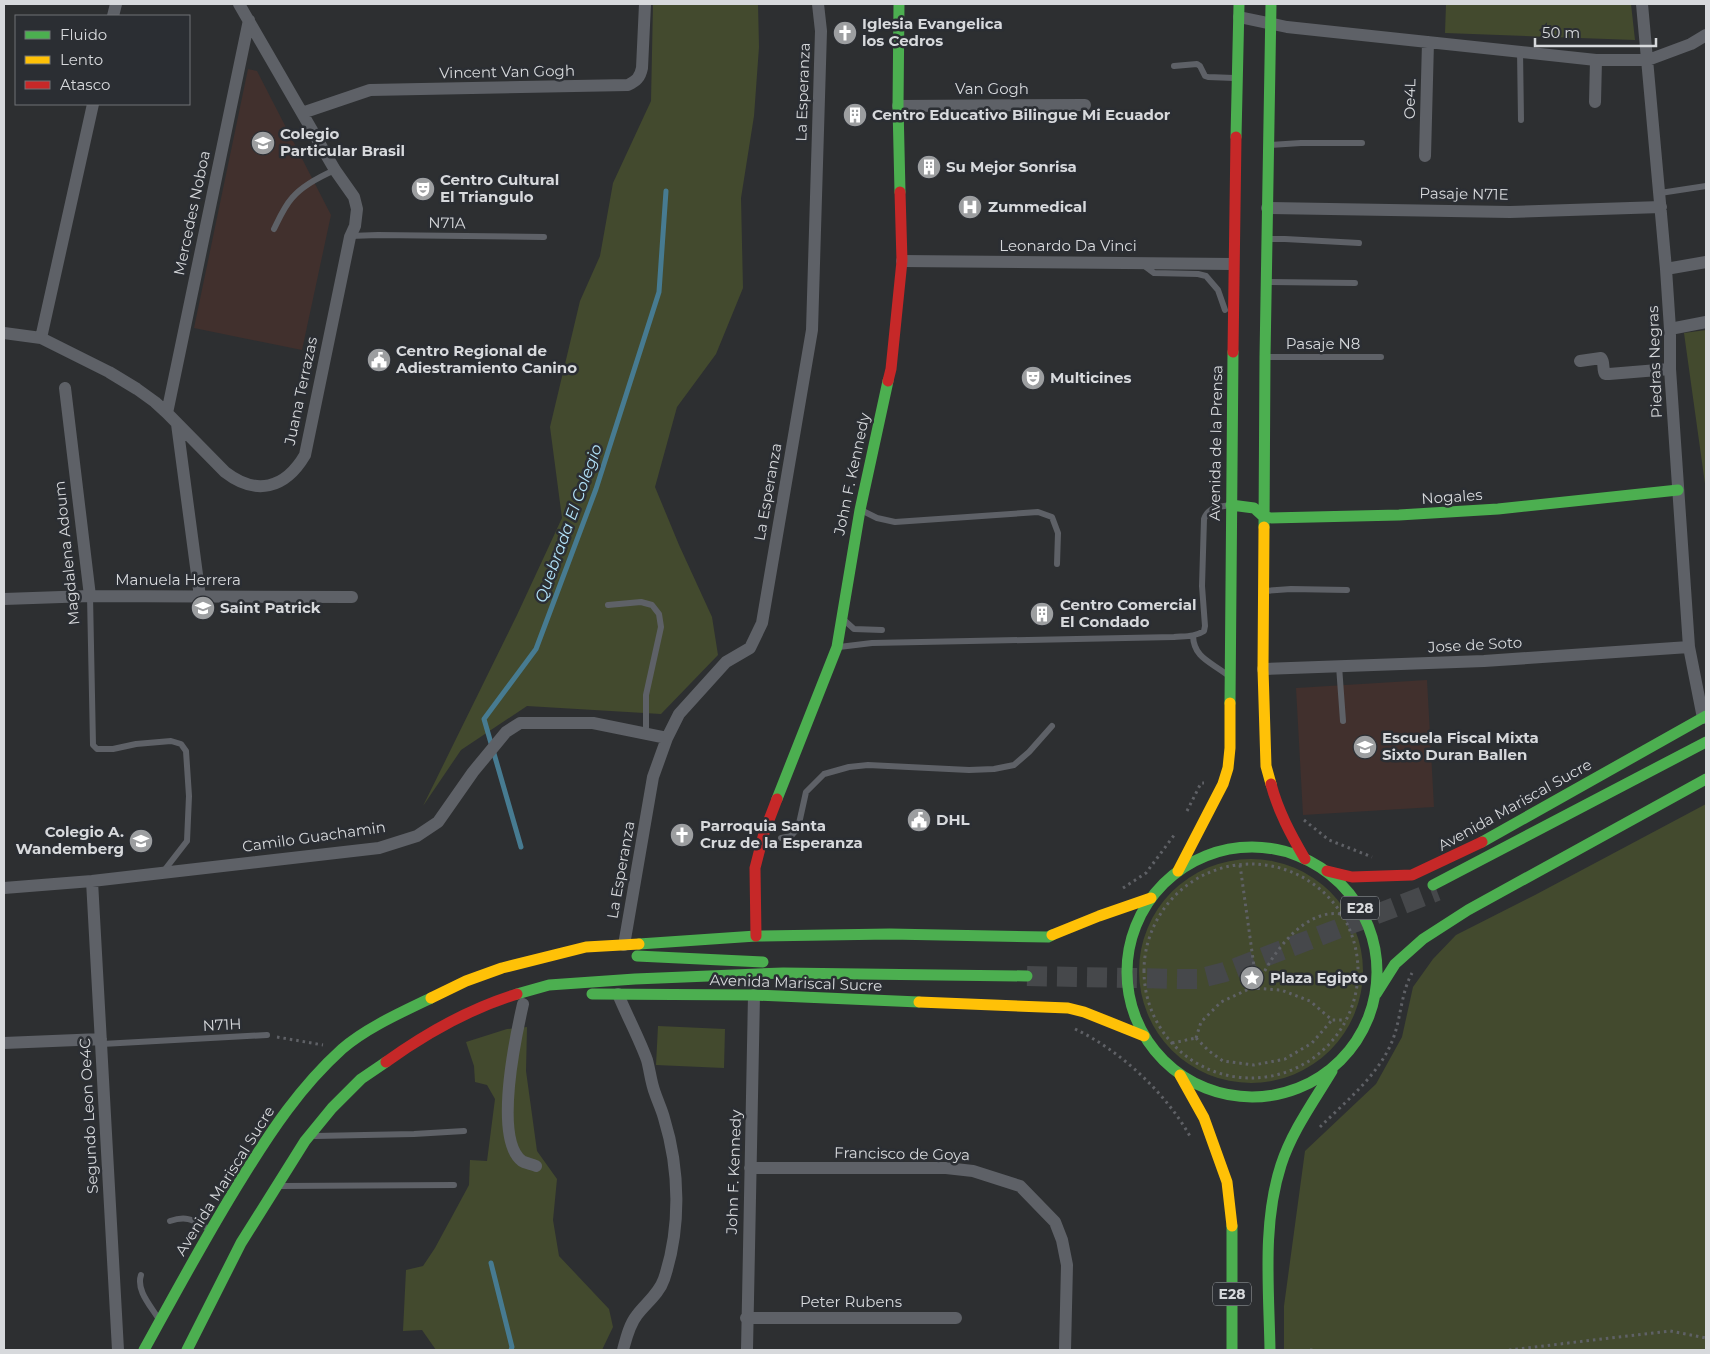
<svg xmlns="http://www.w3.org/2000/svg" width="1710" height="1354" font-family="Montserrat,sans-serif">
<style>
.education{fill:#41302d}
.green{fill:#434a2e}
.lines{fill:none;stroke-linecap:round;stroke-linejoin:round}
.stream{stroke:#477b91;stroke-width:5}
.primary-tunnel{stroke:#46484b;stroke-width:20;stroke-dasharray:20 10;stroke-linecap:butt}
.path{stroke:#5f6166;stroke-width:3;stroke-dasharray:2.5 4;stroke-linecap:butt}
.lane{stroke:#5e6167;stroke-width:6}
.street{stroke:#5e6167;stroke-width:12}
.fast{stroke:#4caf50;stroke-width:11}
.slow{stroke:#ffc107;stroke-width:11}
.jam{stroke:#c62828;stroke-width:11}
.labels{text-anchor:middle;stroke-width:5;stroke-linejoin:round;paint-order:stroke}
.shield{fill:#2b2e33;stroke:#a3a6a9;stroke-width:1}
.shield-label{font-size:14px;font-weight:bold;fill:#d7d9dc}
.poi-label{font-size:15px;font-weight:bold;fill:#d7d9dc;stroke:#2b2e33;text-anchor:start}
.street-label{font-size:15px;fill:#d7d9dc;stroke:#2b2e33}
.water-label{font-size:16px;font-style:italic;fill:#b2e3fa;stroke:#2b2e33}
</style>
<rect width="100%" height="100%" fill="#2d2f31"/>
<path class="education" d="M 248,69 L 257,71 L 331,215 L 302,350 L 194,328 Z
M 1427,680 L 1434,807 L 1303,815 L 1296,688 Z"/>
<path class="green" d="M 653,4 L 758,4 L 759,47 L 754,116 L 741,198 L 743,288 L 716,354 L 677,407 L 655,487 L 679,545 L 712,617 L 718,655 L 661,714 L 527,706 L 461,750 L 423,806 L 517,615 L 562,518 L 550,427 L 580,301 L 600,256 L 613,183 L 651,101 Z
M 1446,4 L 1631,4 L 1635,40 L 1445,33 Z
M 1706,330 L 1706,491 L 1684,333 Z
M 1706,804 L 1706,1350 L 1284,1350 L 1284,1306 L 1305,1151 L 1376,1084 L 1402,1037 L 1413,987 L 1433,959 L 1456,935 L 1535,895 Z
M1139 971a112 112 0 1 1 224 0a112 112 0 1 1-224 0Z
M 658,1026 L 725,1029 L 724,1068 L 656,1065 Z
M 527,1027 L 526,1071 L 537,1151 L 557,1179 L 553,1220 L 559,1256 L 609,1309 L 613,1327 L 602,1350 L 436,1350 L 422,1330 L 403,1331 L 406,1270 L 423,1266 L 435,1248 L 469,1185 L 470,1160 L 487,1161 L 495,1099 L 487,1085 L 475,1082 L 474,1066 L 466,1042 L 507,1029 Z"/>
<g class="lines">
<path class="stream" d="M 521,847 L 484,719 L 536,649 L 596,489 L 659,292 L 666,191
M 491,1263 L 512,1347 L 511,1350"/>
<path class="primary-tunnel" d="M 1027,976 L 1183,979 L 1197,979 L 1225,972 L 1437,891"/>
<path class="path" d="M 1187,811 L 1201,783 L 1204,783
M 1304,820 L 1329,840 L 1372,857
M1144 971a107 107 0 1 1 214 0a107 107 0 1 1-214 0Z
M 1240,865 L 1257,988 C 1268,958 1303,908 1341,914
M 1123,888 L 1146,873 L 1175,834
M 1075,1029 C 1121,1051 1166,1093 1191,1138
M 277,1037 L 323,1045
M 1196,1038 L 1201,1022 L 1221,1002 L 1251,988 L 1281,990 L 1310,1001 L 1332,1020 L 1346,1020
M 1196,1038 L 1209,1051 L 1223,1061 L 1254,1065 L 1285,1059 L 1312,1043 L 1332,1020
M 1172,1043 L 1196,1038
M 1320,1127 C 1346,1101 1380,1074 1393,1039 C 1401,1018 1401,993 1412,973
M 1310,1350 L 1316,1350
M 1509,1350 L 1670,1331 L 1706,1338"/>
<path class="lane" d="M 1520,51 L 1521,120
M 1174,66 L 1197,64 L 1200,66 L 1205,76 L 1208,77 L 1234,78
M 1270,145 L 1301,143 L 1362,143
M 1660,193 L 1706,186
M 274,229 C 279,219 284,207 292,198 C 303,185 319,177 335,170
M 350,236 L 378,235 L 544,237
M 1268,239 L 1285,239 L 1359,243
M 1142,264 L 1154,273 L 1198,274 L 1206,276 L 1218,290 L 1225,310
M 1270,282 L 1355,283
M 1268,357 L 1381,357
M 861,510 L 877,518 L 895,522 L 1038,512 L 1052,517 L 1058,533 L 1057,564
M 1265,591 L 1291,589 L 1347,590
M 90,596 L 93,745 L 97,749 L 113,749 L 136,744 L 171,741 L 181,744 L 186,751 L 189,796 L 187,841 L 163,872
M 608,605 L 641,602 L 652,605 L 659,614 L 661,627 L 646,695 L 646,734
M 844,620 L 854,629 L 882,630
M 1193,636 C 1194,658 1211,662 1226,674
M 839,647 L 872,643 L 1174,637 C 1185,636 1195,637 1204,631 L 1205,626 L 1202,586 L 1204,519 C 1208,507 1219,507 1230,505
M 1339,666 L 1343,721
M 781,838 L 791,836 L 798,828 L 806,792 L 824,774 L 849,767 L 868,765 L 969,770 L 994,769 L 1014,765 L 1029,752 L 1052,726
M 102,1044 L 267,1035
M 315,1136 L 414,1134 L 464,1131
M 281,1186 L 454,1185
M 170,1221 C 188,1215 194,1221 209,1229
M 141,1275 C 136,1290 150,1305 158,1318"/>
<path class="street" d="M 1642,4 L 1666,269 L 1670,329 L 1670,369 L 1689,647 L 1703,718
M 113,16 L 116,4
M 1239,17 L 1287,27 L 1596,60 L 1648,60 L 1691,44 L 1706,35
M 1595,102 L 1596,60
M 898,106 L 1085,105
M 302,113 L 370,90 L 628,85 C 636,81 640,78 642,68 L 645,4
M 1425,156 L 1428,42
M 1267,208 L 1510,212 L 1661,207
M 902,261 L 1233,264
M 1666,269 L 1706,262
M 1670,329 L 1706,322
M 4,333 L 41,338 L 109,372 L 137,389 L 155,402 L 167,413 L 225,472 C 256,496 285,489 305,455 L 350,237 L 355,226 L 357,209 L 354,197 L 335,170 L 239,4
M 41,338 L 93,104
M 1580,361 L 1601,358 C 1605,362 1602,369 1605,374 L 1609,374 L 1670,369
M 65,388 L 90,596
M 167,413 L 249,20
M 177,424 L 200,597
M 4,599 L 90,596 L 352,597
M 1263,669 L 1484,661 L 1689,647
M 92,881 L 118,1350
M 4,888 L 92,881 L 379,848 L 417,836 L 438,822 L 473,772 L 506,732 L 520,723 L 593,723 L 667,738
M 624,945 L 653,777 L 667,738 L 679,714 L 726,662 L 750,648 L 762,623 L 812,330 L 821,31 L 818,4
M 618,994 C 627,1016 639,1038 647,1060 C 650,1071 651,1083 655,1093 C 658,1102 662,1110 664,1118 C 680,1170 681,1228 664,1279 C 659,1294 646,1303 637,1315 C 629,1325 626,1339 623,1350
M 523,1004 C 516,1035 493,1139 522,1161 C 525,1163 532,1164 536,1166
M 4,1043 L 101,1039
M 750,1168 L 946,1168 L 973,1171 L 1020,1186 L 1055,1222 L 1062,1240 L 1067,1265 L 1065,1350
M 746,1318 L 956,1318
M 747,1350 L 754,995"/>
<path class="fast" d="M 899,4 L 898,106 L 900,192
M 1236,137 L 1239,4
M 1231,505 L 1254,508 L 1265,518 L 1399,515 L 1498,509 L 1678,490
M 1264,527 L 1265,357 L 1271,4
M 1230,703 L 1233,352
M 777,799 L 837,647 L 860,510 L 888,381
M 1482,842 L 1706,716
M1127 972a125 125 0 1 1 250 0a125 125 0 1 1-250 0Z
M 1433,885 L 1706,742
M 639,944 L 756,936 L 890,934 L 1048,937 L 1052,935
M 637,956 L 763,962
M 517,994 L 549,985 L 635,979 L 783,973 L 1027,976
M 592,994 L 754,995 L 919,1002
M 1376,994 L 1395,964 L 1423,939 L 1468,910 L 1706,779
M 1232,1226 L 1232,1350
M 144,1350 C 176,1292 207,1234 242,1178 C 271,1131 300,1087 342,1049 C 366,1028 402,1012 431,998
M 187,1350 L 241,1243 L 305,1141 L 332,1108 L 361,1079 L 386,1062
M 1270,1350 C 1269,1289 1262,1224 1281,1165 C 1292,1131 1314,1101 1332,1071"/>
<path class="slow" d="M 1264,527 L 1263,669 L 1266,766 L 1271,784
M 1178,871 L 1223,784 L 1228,768 L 1230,748 L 1230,703
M 1052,935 L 1099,916 L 1151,898
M 431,998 L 466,981 L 502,968 L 586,947 L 639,944
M 919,1002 L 1068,1008 L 1084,1012 L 1144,1036
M 1180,1075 L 1204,1118 L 1227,1182 L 1232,1226"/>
<path class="jam" d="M 1233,352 L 1236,137
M 888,381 L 891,369 L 902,261 L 900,192
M 1271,784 C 1278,811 1291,835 1305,859
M 1327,871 L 1352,877 L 1412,875 L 1482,842
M 756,936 L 755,868 L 764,833 L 777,799
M 386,1062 C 425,1034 471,1008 517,994"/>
</g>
<defs>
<g id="church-disc" transform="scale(1.25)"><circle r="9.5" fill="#9c9ea0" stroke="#2b2e33"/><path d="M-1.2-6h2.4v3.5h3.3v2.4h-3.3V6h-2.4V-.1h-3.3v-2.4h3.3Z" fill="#fff"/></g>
<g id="building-disc" transform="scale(1.25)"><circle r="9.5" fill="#9c9ea0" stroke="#2b2e33"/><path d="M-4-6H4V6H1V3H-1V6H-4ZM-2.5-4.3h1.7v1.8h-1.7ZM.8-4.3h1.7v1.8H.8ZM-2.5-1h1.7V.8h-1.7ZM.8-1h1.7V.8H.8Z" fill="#fff"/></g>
<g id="university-disc" transform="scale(1.25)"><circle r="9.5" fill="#9c9ea0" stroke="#2b2e33"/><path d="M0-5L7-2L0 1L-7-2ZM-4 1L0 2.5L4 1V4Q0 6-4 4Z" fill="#fff"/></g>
<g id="theatre-disc" transform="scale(1.25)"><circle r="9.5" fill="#9c9ea0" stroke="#2b2e33"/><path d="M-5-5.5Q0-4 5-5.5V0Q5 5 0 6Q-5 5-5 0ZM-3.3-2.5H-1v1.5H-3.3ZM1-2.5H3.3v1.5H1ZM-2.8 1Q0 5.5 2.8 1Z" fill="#fff"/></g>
<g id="hospital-disc" transform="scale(1.25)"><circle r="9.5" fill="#9c9ea0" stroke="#2b2e33"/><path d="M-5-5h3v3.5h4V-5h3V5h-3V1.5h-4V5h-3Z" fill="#fff"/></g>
<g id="civic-disc" transform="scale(1.25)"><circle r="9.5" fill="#9c9ea0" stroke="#2b2e33"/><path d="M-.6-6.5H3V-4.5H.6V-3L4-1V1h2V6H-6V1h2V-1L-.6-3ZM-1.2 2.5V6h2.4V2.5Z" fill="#fff"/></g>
<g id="school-disc" transform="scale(1.25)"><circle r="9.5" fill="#9c9ea0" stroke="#2b2e33"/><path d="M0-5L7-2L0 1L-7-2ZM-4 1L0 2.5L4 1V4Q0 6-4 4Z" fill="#fff"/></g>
<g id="sight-disc" transform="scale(1.25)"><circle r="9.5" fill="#9c9ea0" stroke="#2b2e33"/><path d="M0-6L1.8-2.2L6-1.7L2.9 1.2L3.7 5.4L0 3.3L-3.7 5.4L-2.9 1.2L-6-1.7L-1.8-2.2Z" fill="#fff"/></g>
</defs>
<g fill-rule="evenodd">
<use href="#church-disc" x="845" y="33"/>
<use href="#building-disc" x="855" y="115"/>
<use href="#university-disc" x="263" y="143"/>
<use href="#building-disc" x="929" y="167"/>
<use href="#theatre-disc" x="423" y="189"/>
<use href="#hospital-disc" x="970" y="207"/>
<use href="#civic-disc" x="379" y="360"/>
<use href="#theatre-disc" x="1033" y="378"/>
<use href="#school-disc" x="203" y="608"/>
<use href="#building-disc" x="1042" y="614"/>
<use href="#school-disc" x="1365" y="747"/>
<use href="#civic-disc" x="919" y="820"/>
<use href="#church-disc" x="682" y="835"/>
<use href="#school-disc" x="141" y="841"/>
<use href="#sight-disc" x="1252" y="978"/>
</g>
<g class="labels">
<g class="shield">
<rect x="1341" y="896.5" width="38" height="23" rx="4"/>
<rect x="1213" y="1282.5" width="38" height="23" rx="4"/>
</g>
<g class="shield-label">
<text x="1360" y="913">E28</text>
<text x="1232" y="1299">E28</text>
</g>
<g class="poi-label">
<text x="862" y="29">Iglesia Evangelica<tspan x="862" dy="17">los Cedros</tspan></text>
<text x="872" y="120">Centro Educativo Bilingue Mi Ecuador</text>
<text x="280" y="139">Colegio<tspan x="280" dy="17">Particular Brasil</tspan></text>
<text x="946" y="172">Su Mejor Sonrisa</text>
<text x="440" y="185">Centro Cultural<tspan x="440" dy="17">El Triangulo</tspan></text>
<text x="988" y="212">Zummedical</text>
<text x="396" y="356">Centro Regional de<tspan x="396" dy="17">Adiestramiento Canino</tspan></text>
<text x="1050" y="383">Multicines</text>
<text x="1060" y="610">Centro Comercial<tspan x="1060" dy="17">El Condado</tspan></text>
<text x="220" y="613">Saint Patrick</text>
<text x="1382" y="743">Escuela Fiscal Mixta<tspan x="1382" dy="17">Sixto Duran Ballen</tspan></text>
<text x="936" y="825">DHL</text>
<text x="700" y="831">Parroquia Santa<tspan x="700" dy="17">Cruz de la Esperanza</tspan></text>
<text x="124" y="837" text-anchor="end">Colegio A.<tspan x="124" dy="17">Wandemberg</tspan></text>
<text x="1270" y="983">Plaza Egipto</text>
</g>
<g class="street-label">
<text transform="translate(507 72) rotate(-1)" y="5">Vincent Van Gogh</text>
<text x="992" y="94">Van Gogh</text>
<text transform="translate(803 92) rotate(-88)" y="5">La Esperanza</text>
<text transform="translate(1410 99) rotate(-89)" y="5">Oe4L</text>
<text transform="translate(1464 194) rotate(1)" y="5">Pasaje N71E</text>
<text transform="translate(192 213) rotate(-78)" y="5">Mercedes Noboa</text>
<text transform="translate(447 223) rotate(1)" y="5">N71A</text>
<text x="1068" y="251">Leonardo Da Vinci</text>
<text x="1323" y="349">Pasaje N8</text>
<text transform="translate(1655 362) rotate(-92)" y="5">Piedras Negras</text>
<text transform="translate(301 391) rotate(-78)" y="5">Juana Terrazas</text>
<text transform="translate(1216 443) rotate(-89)" y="5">Avenida de la Prensa</text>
<text transform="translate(852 474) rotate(-78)" y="5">John F. Kennedy</text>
<text transform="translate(768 492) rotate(-80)" y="5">La Esperanza</text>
<text transform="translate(1452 497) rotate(-4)" y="5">Nogales</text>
<text transform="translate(67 553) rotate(-96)" y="5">Magdalena Adoum</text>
<text x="178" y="585">Manuela Herrera</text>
<text transform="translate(1475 645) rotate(-3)" y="5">Jose de Soto</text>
<text transform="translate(1515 805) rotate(-29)" y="5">Avenida Mariscal Sucre</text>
<text transform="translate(314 837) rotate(-8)" y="5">Camilo Guachamin</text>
<text transform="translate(621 870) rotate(-80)" y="5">La Esperanza</text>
<text transform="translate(796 983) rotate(2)" y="5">Avenida Mariscal Sucre</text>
<text transform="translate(222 1025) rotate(-3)" y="5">N71H</text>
<text transform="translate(89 1116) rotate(-93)" y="5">Segundo Leon Oe4C</text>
<text transform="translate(902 1154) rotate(1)" y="5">Francisco de Goya</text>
<text transform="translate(734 1172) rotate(-88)" y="5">John F. Kennedy</text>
<text transform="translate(225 1181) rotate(-58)" y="5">Avenida Mariscal Sucre</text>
<text x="851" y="1307">Peter Rubens</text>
</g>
<g class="water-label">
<text transform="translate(568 523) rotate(-70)" y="6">Quebrada El Colegio</text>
</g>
</g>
<rect width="1710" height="1354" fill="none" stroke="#d7d9dc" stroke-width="10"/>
<rect x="15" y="15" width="175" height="90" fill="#2b2e33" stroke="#707277"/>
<rect x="25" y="31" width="25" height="8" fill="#4caf50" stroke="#707277"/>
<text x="60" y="40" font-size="15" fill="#d7d9dc">Fluido</text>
<rect x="25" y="56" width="25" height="8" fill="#ffc107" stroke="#707277"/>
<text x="60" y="65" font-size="15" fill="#d7d9dc">Lento</text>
<rect x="25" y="81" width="25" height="8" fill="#c62828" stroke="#707277"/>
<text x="60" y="90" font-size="15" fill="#d7d9dc">Atasco</text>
<path d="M1535 38v8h121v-8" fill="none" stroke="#d7d9dc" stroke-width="2.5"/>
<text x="1542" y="38" font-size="15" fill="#d7d9dc" stroke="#2b2e33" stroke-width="4" paint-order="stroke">50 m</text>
</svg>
